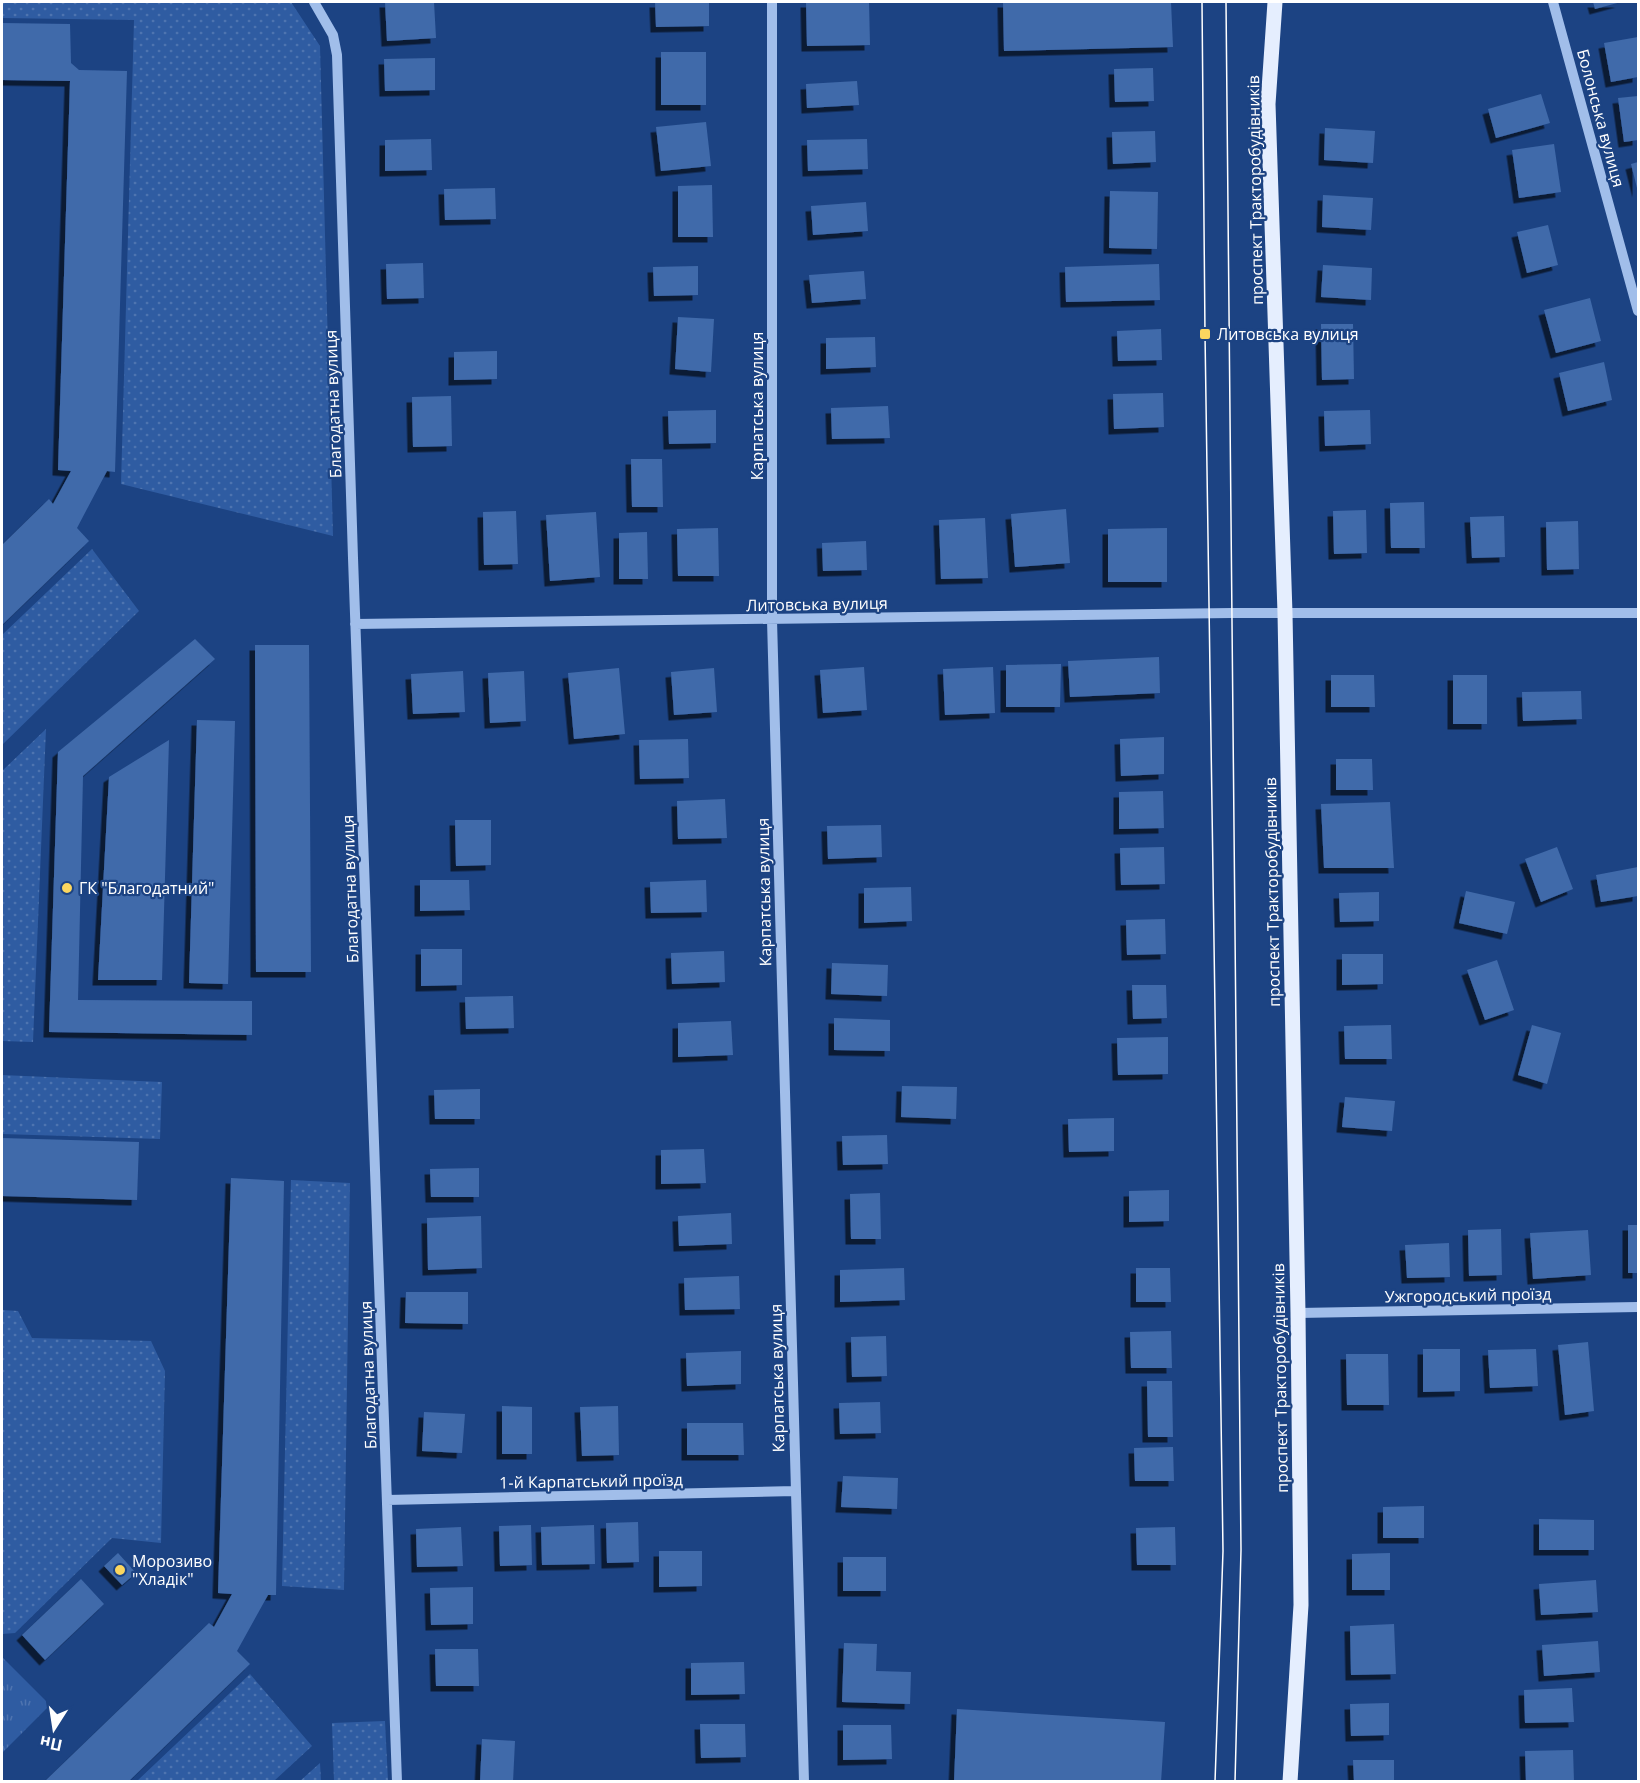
<svg xmlns="http://www.w3.org/2000/svg" width="1640" height="1783" font-family="'Open Sans',sans-serif">
<style>
.grass{fill:url(#grass-dots)}
.park{fill:url(#park-tufts)}
.building{fill:#406aaa;filter:url(#shadow)}
.lines{fill:none;stroke-linecap:round;stroke-linejoin:round}
.minor{stroke:#a1beea;stroke-width:10}
.major{stroke:#e5eefe;stroke-width:15}
.tram{stroke:#fff;stroke-width:1.5}
.poi-dot{fill:#fbd65f;stroke:#1c4383;stroke-width:2}
.labels{text-anchor:middle;stroke-width:4.5;stroke-linejoin:round;paint-order:stroke}
.street-label{font-size:16px;fill:#fff;stroke:#1c4383}
.poi-label{font-size:16px;fill:#fff;stroke:#1c4383;text-anchor:start}
</style>
<defs>
<pattern id="grass-dots" width="8" height="8" patternUnits="userSpaceOnUse" patternTransform="scale(1.5)"><rect width="8" height="8" fill="#2f5ca2"/><path d="M2 2h.1M6 6h.1" fill="none" stroke="#4e74b0" stroke-width="1.8" stroke-linecap="round"/></pattern>
<pattern id="park-tufts" width="24" height="20" patternUnits="userSpaceOnUse" patternTransform="scale(1.5)"><rect width="24" height="20" fill="#2f5ca2"/><path d="M3 7l-1-3M5 7V3M7 7l1-3M15 17l-1-3M17 17v-4M19 17l1-3" fill="none" stroke="#4e74b0"/></pattern>
<filter id="shadow"><feDropShadow dx="-5.5" dy="5.5" stdDeviation="0" flood-color="#0009"/></filter>
</defs>
<rect width="100%" height="100%" fill="#1c4383"/>
<path class="grass" d="M 2,2 L 291,2 L 320,46 L 333,536 L 121,484 L 134,20 L 2,18 Z
M 92,549 L 139,611 L 2,745 L 2,635 Z
M 46,729 L 33,1042 L 2,1041 L 2,771 Z
M 2,1075 L 162,1082 L 160,1139 L 2,1134 Z
M 291,1180 L 350,1183 L 344,1590 L 282,1586 Z
M 2,1310 L 18,1311 L 32,1338 L 151,1341 L 165,1371 L 161,1543 L 112,1538 L 15,1633 L 2,1634 Z
M 250,1674 L 312,1746 L 274,1781 L 137,1781 Z
M 385,1721 L 388,1781 L 334,1781 L 332,1723 Z
M 320,1763 L 321,1781 L 300,1781 Z"/>
<path class="park" d="M 2,1657 L 50,1705 L 2,1753 Z"/>
<path class="building" d="M 385,2 L 434,2 L 436,38 L 387,41 Z
M 655,2 L 709,2 L 709,26 L 656,27 Z
M 806,2 L 869,2 L 870,45 L 807,46 Z
M 1003,2 L 1171,2 L 1173,47 L 1004,51 Z
M 1593,2 L 1621,2 L 1595,9 Z
M 2,23 L 70,24 L 71,63 L 79,70 L 127,71 L 115,472 L 107,471 L 77,528 L 89,541 L 2,625 L 2,545 L 49,499 L 53,504 L 71,471 L 58,470 L 70,81 L 2,80 Z
M 1638,37 L 1638,77 L 1611,82 L 1604,43 Z
M 661,52 L 706,52 L 706,105 L 661,105 Z
M 435,58 L 435,90 L 385,91 L 384,59 Z
M 1153,68 L 1154,101 L 1115,102 L 1114,69 Z
M 857,81 L 859,105 L 807,108 L 806,84 Z
M 1541,94 L 1550,123 L 1496,138 L 1488,109 Z
M 1638,96 L 1638,140 L 1624,142 L 1618,98 Z
M 706,122 L 711,166 L 661,171 L 656,127 Z
M 1325,128 L 1375,131 L 1373,163 L 1324,160 Z
M 1155,131 L 1156,162 L 1113,164 L 1112,132 Z
M 431,139 L 432,170 L 385,171 L 385,140 Z
M 867,139 L 868,169 L 808,171 L 807,140 Z
M 1554,144 L 1561,192 L 1519,198 L 1512,150 Z
M 1638,162 L 1638,192 L 1631,164 Z
M 712,185 L 713,237 L 678,237 L 678,186 Z
M 495,188 L 496,219 L 445,220 L 444,189 Z
M 1110,191 L 1158,192 L 1157,249 L 1109,248 Z
M 1323,195 L 1373,198 L 1371,230 L 1322,227 Z
M 866,202 L 868,231 L 813,235 L 811,206 Z
M 1548,225 L 1558,265 L 1527,273 L 1517,232 Z
M 423,263 L 424,298 L 387,299 L 386,264 Z
M 1159,264 L 1160,300 L 1066,302 L 1065,267 Z
M 1323,265 L 1372,268 L 1371,300 L 1321,297 Z
M 698,266 L 698,295 L 654,296 L 653,267 Z
M 864,271 L 866,299 L 812,303 L 809,275 Z
M 1590,298 L 1601,341 L 1556,353 L 1544,310 Z
M 678,317 L 714,319 L 711,372 L 675,369 Z
M 1321,324 L 1353,324 L 1354,379 L 1322,380 Z
M 1161,329 L 1162,360 L 1118,361 L 1117,331 Z
M 875,337 L 876,367 L 826,369 L 826,338 Z
M 497,351 L 497,379 L 454,380 L 454,352 Z
M 1604,362 L 1612,400 L 1568,411 L 1559,373 Z
M 1163,393 L 1164,427 L 1114,429 L 1113,394 Z
M 451,396 L 452,446 L 413,447 L 412,397 Z
M 888,406 L 890,438 L 832,439 L 831,408 Z
M 716,410 L 716,443 L 669,444 L 668,411 Z
M 1370,410 L 1371,444 L 1325,446 L 1324,411 Z
M 631,459 L 662,459 L 663,507 L 632,507 Z
M 1424,502 L 1425,548 L 1391,548 L 1390,503 Z
M 1066,509 L 1070,563 L 1015,567 L 1011,514 Z
M 1366,510 L 1367,553 L 1334,554 L 1333,511 Z
M 516,511 L 518,564 L 484,565 L 483,512 Z
M 596,512 L 600,577 L 550,581 L 546,515 Z
M 1504,516 L 1505,557 L 1472,558 L 1470,517 Z
M 985,518 L 988,578 L 941,579 L 939,520 Z
M 1578,521 L 1579,569 L 1547,570 L 1546,522 Z
M 718,528 L 719,576 L 678,576 L 677,529 Z
M 1167,528 L 1167,582 L 1108,582 L 1108,529 Z
M 647,532 L 648,579 L 619,579 L 619,533 Z
M 866,541 L 867,570 L 823,571 L 822,543 Z
M 195,639 L 215,659 L 83,776 L 78,1000 L 252,1001 L 252,1035 L 49,1032 L 58,752 Z
M 255,645 L 309,645 L 311,972 L 256,972 Z
M 1159,657 L 1160,693 L 1070,697 L 1068,661 Z
M 1061,664 L 1060,707 L 1006,707 L 1006,665 Z
M 864,667 L 867,710 L 823,713 L 820,670 Z
M 993,667 L 995,713 L 945,715 L 943,669 Z
M 619,668 L 625,734 L 574,739 L 568,673 Z
M 714,668 L 717,712 L 674,715 L 671,672 Z
M 463,671 L 465,712 L 413,714 L 411,674 Z
M 524,671 L 526,721 L 490,723 L 488,673 Z
M 1331,675 L 1374,675 L 1375,707 L 1331,707 Z
M 1453,675 L 1487,675 L 1487,724 L 1453,724 Z
M 1581,691 L 1582,719 L 1523,721 L 1522,692 Z
M 197,720 L 235,721 L 228,984 L 189,983 Z
M 1164,737 L 1164,774 L 1121,776 L 1120,739 Z
M 688,739 L 689,778 L 640,779 L 639,740 Z
M 169,740 L 162,980 L 98,980 L 109,777 Z
M 1336,759 L 1372,759 L 1373,790 L 1336,790 Z
M 1163,791 L 1164,828 L 1119,829 L 1119,792 Z
M 725,799 L 727,838 L 678,839 L 677,801 Z
M 1390,802 L 1394,868 L 1324,868 L 1321,804 Z
M 455,820 L 491,820 L 491,865 L 456,866 Z
M 881,825 L 882,857 L 828,859 L 827,826 Z
M 1164,847 L 1165,884 L 1121,885 L 1120,848 Z
M 1557,847 L 1573,889 L 1541,902 L 1525,859 Z
M 1638,867 L 1638,896 L 1601,902 L 1596,875 Z
M 420,880 L 469,880 L 470,910 L 420,911 Z
M 706,880 L 707,912 L 651,913 L 650,882 Z
M 911,887 L 912,921 L 864,923 L 864,888 Z
M 1466,891 L 1515,902 L 1507,934 L 1459,923 Z
M 1379,892 L 1379,921 L 1340,922 L 1339,893 Z
M 1165,919 L 1166,954 L 1127,955 L 1126,920 Z
M 421,949 L 462,949 L 462,985 L 421,986 Z
M 724,951 L 725,982 L 672,984 L 671,953 Z
M 1342,954 L 1383,954 L 1383,984 L 1342,985 Z
M 1497,960 L 1514,1010 L 1485,1020 L 1467,970 Z
M 832,963 L 888,965 L 887,996 L 831,994 Z
M 1132,985 L 1166,985 L 1167,1018 L 1133,1019 Z
M 513,996 L 514,1028 L 466,1029 L 465,997 Z
M 834,1018 L 890,1020 L 890,1051 L 834,1050 Z
M 731,1021 L 733,1055 L 678,1057 L 678,1023 Z
M 1391,1025 L 1392,1059 L 1345,1059 L 1344,1026 Z
M 1532,1025 L 1561,1033 L 1547,1084 L 1518,1075 Z
M 1168,1037 L 1168,1074 L 1118,1075 L 1117,1038 Z
M 902,1086 L 957,1087 L 956,1119 L 901,1117 Z
M 480,1089 L 480,1119 L 435,1119 L 434,1090 Z
M 1345,1097 L 1395,1101 L 1392,1131 L 1342,1127 Z
M 1114,1118 L 1114,1151 L 1069,1152 L 1068,1119 Z
M 887,1135 L 888,1164 L 843,1165 L 842,1136 Z
M 2,1138 L 139,1142 L 137,1200 L 2,1196 Z
M 704,1149 L 706,1183 L 661,1184 L 661,1150 Z
M 479,1168 L 479,1197 L 431,1197 L 430,1169 Z
M 231,1178 L 284,1181 L 276,1595 L 268,1595 L 237,1651 L 250,1664 L 128,1782 L 44,1782 L 209,1623 L 214,1627 L 232,1594 L 218,1593 Z
M 1169,1190 L 1169,1221 L 1129,1222 L 1129,1191 Z
M 880,1193 L 881,1239 L 851,1239 L 850,1194 Z
M 731,1213 L 732,1244 L 679,1246 L 678,1216 Z
M 481,1216 L 482,1268 L 428,1270 L 427,1218 Z
M 1628,1225 L 1638,1225 L 1638,1273 L 1628,1273 Z
M 1501,1229 L 1502,1275 L 1469,1276 L 1468,1230 Z
M 1588,1230 L 1591,1275 L 1533,1279 L 1530,1233 Z
M 1449,1243 L 1450,1277 L 1407,1278 L 1405,1245 Z
M 904,1268 L 905,1300 L 840,1302 L 840,1270 Z
M 1136,1268 L 1170,1268 L 1171,1302 L 1136,1302 Z
M 739,1276 L 740,1309 L 685,1310 L 684,1278 Z
M 406,1292 L 468,1292 L 468,1324 L 405,1323 Z
M 1171,1331 L 1172,1368 L 1131,1368 L 1130,1332 Z
M 886,1336 L 887,1376 L 852,1377 L 851,1337 Z
M 1588,1342 L 1594,1411 L 1565,1415 L 1558,1345 Z
M 1423,1349 L 1460,1349 L 1460,1391 L 1423,1392 Z
M 1536,1349 L 1538,1386 L 1490,1388 L 1488,1350 Z
M 741,1351 L 741,1384 L 687,1386 L 686,1353 Z
M 1346,1354 L 1388,1354 L 1389,1405 L 1347,1405 Z
M 1147,1381 L 1172,1381 L 1173,1437 L 1148,1437 Z
M 880,1402 L 881,1433 L 840,1434 L 839,1403 Z
M 502,1406 L 532,1407 L 532,1454 L 502,1454 Z
M 618,1406 L 619,1455 L 582,1456 L 580,1407 Z
M 424,1412 L 465,1414 L 462,1453 L 422,1451 Z
M 687,1423 L 743,1423 L 744,1455 L 687,1455 Z
M 1173,1447 L 1174,1481 L 1135,1481 L 1134,1448 Z
M 843,1476 L 898,1478 L 897,1509 L 841,1507 Z
M 1424,1506 L 1424,1538 L 1383,1538 L 1383,1507 Z
M 1539,1519 L 1594,1520 L 1594,1550 L 1539,1550 Z
M 638,1522 L 639,1562 L 607,1563 L 606,1523 Z
M 531,1525 L 532,1565 L 500,1566 L 499,1526 Z
M 594,1525 L 595,1564 L 542,1565 L 541,1527 Z
M 461,1527 L 463,1566 L 417,1567 L 416,1529 Z
M 1175,1527 L 1176,1565 L 1137,1565 L 1136,1528 Z
M 659,1551 L 702,1551 L 702,1586 L 659,1587 Z
M 118,1553 L 136,1573 L 122,1585 L 104,1566 Z
M 1390,1553 L 1390,1590 L 1352,1590 L 1352,1554 Z
M 843,1557 L 886,1557 L 886,1591 L 843,1591 Z
M 81,1579 L 104,1604 L 45,1660 L 22,1635 Z
M 1596,1580 L 1598,1612 L 1541,1615 L 1539,1584 Z
M 473,1587 L 473,1624 L 431,1625 L 430,1588 Z
M 1394,1624 L 1396,1674 L 1351,1675 L 1350,1626 Z
M 1598,1641 L 1600,1672 L 1544,1676 L 1542,1645 Z
M 844,1643 L 877,1644 L 876,1671 L 911,1672 L 910,1704 L 842,1702 Z
M 435,1649 L 478,1649 L 479,1686 L 436,1686 Z
M 744,1662 L 745,1694 L 691,1695 L 691,1663 Z
M 1572,1688 L 1574,1722 L 1525,1723 L 1524,1690 Z
M 1389,1703 L 1389,1735 L 1351,1736 L 1350,1704 Z
M 957,1709 L 1165,1722 L 1161,1782 L 954,1782 Z
M 700,1724 L 745,1724 L 746,1757 L 701,1758 Z
M 843,1725 L 891,1725 L 892,1759 L 843,1760 Z
M 482,1739 L 515,1741 L 513,1782 L 480,1782 Z
M 1573,1750 L 1574,1782 L 1526,1782 L 1525,1751 Z
M 1353,1760 L 1394,1760 L 1394,1782 L 1354,1782 Z"/>
<g class="lines">
<path class="minor" d="M 314,2 L 333,35 L 337,55 L 353,558 L 397,1782
M 772,2 L 772,620 L 804,1782
M 1553,2 L 1638,311
M 355,624 L 1232,613 L 1638,613
M 1298,1313 L 1638,1307
M 387,1500 L 795,1491"/>
<path class="major" d="M 1275,2 L 1268,104 L 1285,613 L 1298,1313 L 1301,1605 L 1290,1782"/>
<path class="tram" d="M 1202,2 L 1205,334 L 1223,1551 L 1215,1782
M 1226,2 L 1241,1550 L 1235,1782"/>
</g>
<g class="poi-dot">
<rect x="1199" y="328" width="12" height="12" rx="3"/>
<circle cx="67" cy="888" r="6"/>
<circle cx="120" cy="1570" r="6"/>
</g>
<g class="labels">
<g class="street-label">
<text transform="translate(1601 118) rotate(75)" y="6">Болонська вулиця</text>
<text transform="translate(1255 190) rotate(-91)" y="6">проспект Тракторобудівників</text>
<text transform="translate(333 404) rotate(-92)" y="6">Благодатна вулиця</text>
<text transform="translate(757 406) rotate(-90)" y="6">Карпатська вулиця</text>
<text transform="translate(817 604) rotate(-1)" y="6">Литовська вулиця</text>
<text transform="translate(350 889) rotate(-92)" y="6">Благодатна вулиця</text>
<text transform="translate(764 892) rotate(-91)" y="6">Карпатська вулиця</text>
<text transform="translate(1272 892) rotate(-91)" y="6">проспект Тракторобудівників</text>
<text transform="translate(1468 1295) rotate(-1)" y="6">Ужгородський проїзд</text>
<text transform="translate(368 1375) rotate(-92)" y="6">Благодатна вулиця</text>
<text transform="translate(777 1378) rotate(-91)" y="6">Карпатська вулиця</text>
<text transform="translate(1280 1378) rotate(-91)" y="6">проспект Тракторобудівників</text>
<text transform="translate(591 1481) rotate(-1)" y="6">1-й Карпатський проїзд</text>
</g>
<g class="poi-label">
<text x="1217" y="340">Литовська вулиця</text>
<text x="79" y="894">ГК "Благодатний"</text>
<text x="132" y="1567">Морозиво<tspan x="132" dy="18">"Хладік"</tspan></text>
</g>
</g>
<rect width="1640" height="1783" fill="none" stroke="#ffffff" stroke-width="6"/>
<g transform="translate(54 1729) rotate(192)" stroke="#1c4383" stroke-width="4.5" paint-order="stroke">
<path d="M0-4.5L10 22L0 15L-10 22Z" fill="#ffffff"/>
<text y="-9" font-size="16" font-weight="bold" text-anchor="middle" fill="#ffffff">Пн</text>
</g>
</svg>
